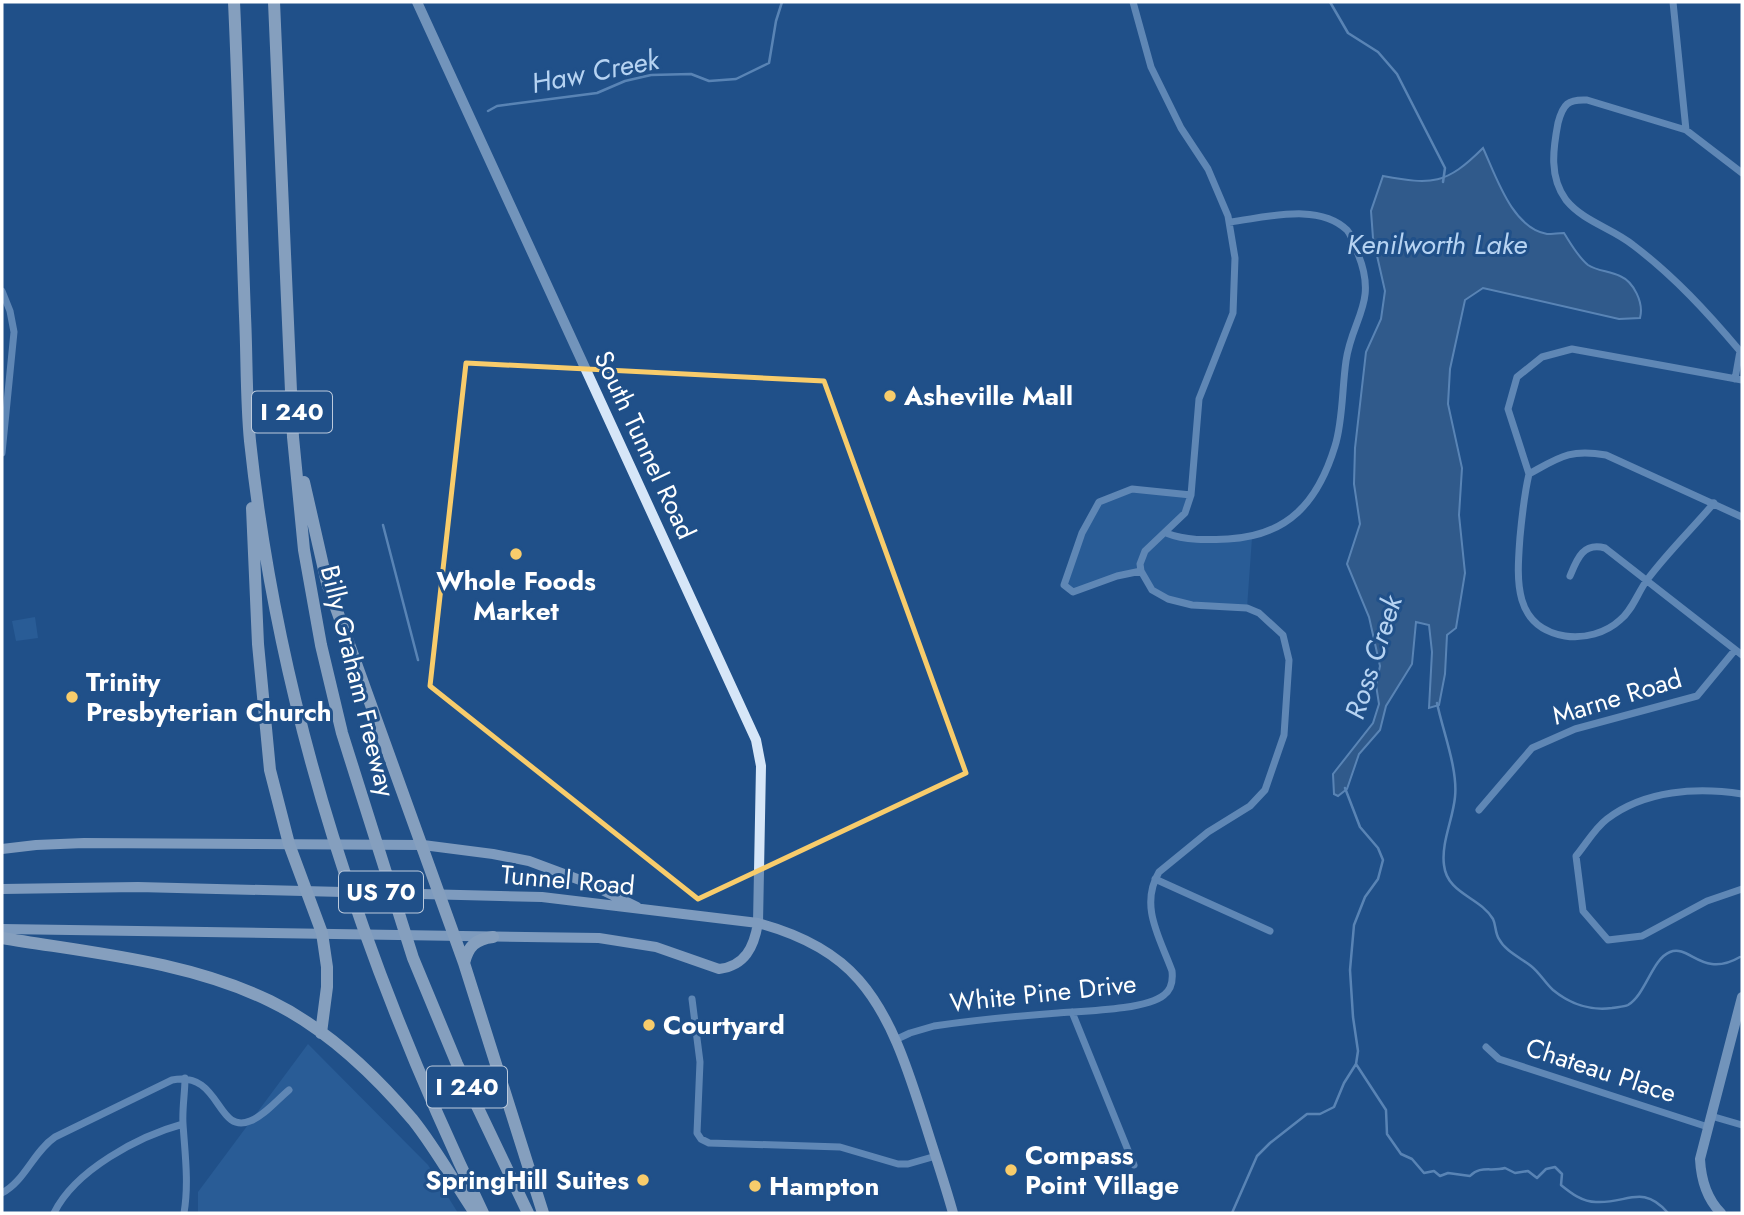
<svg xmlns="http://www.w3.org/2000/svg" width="1744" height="1215" font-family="Jost,sans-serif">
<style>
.green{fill:#336aa6}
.water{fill:#43668f;stroke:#9ec4ec;stroke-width:2}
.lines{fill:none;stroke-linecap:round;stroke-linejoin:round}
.stream{stroke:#9ec4ec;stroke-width:2.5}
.street{stroke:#abc9eb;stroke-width:7}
.secondary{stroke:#d6e6f8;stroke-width:10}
.primary{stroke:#eff5fe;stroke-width:10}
.highway{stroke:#fff;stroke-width:12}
.marked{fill:none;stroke:#f8cc6b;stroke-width:5;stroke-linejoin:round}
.poi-dot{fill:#f8cc6b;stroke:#205089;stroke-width:2.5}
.labels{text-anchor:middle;stroke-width:6;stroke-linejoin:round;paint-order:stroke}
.shield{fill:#205089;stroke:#bccadc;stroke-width:2}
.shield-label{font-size:24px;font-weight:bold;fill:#fff}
.poi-label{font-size:26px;font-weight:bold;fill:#fff;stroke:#205089;text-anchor:start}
.street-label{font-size:26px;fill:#fff;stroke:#205089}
.water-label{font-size:28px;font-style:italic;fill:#b6d3f2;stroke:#205089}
</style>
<rect width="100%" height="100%" fill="#205089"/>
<path class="green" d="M 1132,489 L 1191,495 L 1185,513 L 1166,532 L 1172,535 L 1252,538 L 1247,608 L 1192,605 L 1152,590 L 1140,571 L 1073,592 L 1064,585 L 1099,502 Z
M 35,617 L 38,638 L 16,641 L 12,621 Z
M 308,1044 L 428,1165 L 458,1213 L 198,1213 L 198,1192 Z"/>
<path class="water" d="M 1483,148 C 1496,176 1512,228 1547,234 C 1553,234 1559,233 1564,233 C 1571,244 1578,257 1588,265 C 1597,271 1610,271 1620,276 C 1634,282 1644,303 1640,318 L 1619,319 L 1483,288 L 1465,300 L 1450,369 L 1448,404 L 1462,468 L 1459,515 L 1465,573 L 1456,628 L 1447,635 L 1445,674 L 1439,705 L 1429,708 L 1432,652 L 1429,625 L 1416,622 L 1412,664 L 1386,706 L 1380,730 L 1359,754 L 1347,789 L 1338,796 L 1334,794 L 1333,774 L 1373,723 L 1379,704 L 1376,685 L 1380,666 L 1369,617 L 1347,564 L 1360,524 L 1354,484 L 1355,448 L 1366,352 L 1381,319 L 1385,291 L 1373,238 L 1371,211 L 1383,176 C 1432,185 1446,185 1483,148 Z"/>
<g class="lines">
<path class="stream" d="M 1330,2 L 1348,33 L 1378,52 L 1397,74 L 1445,168 L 1443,182
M 488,111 L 497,106 L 597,93 L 625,81 L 651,75 L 691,74 L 709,81 L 736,79 L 769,63 L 776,21 L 782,2
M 383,525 L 418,660
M 1437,703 C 1443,732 1458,769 1455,797 C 1453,819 1441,843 1444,865 C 1447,894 1480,897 1493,919 C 1496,925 1495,933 1499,939 C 1505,951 1521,958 1531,966 C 1540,973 1545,983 1553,990 C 1570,1004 1591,1011 1612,1008 C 1616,1007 1624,1007 1628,1005 C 1646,994 1652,959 1670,952 C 1690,944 1702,979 1740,957
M 1356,1064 L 1386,1110 L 1387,1134 L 1401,1154 L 1412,1159 L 1424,1173 L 1434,1171 L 1440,1176 L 1448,1173 L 1470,1176 C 1480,1165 1491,1172 1505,1168 L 1515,1173 L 1528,1171 L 1537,1178 L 1546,1169 L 1555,1167 L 1562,1174 L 1561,1185 C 1571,1193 1582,1202 1596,1202 C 1627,1204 1642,1183 1668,1213
M 1232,1213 L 1257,1156 L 1270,1143 L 1307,1114 L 1320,1114 L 1334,1107 L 1344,1083 L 1356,1064 L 1358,1051 L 1353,1017 L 1350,970 L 1354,925 L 1365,897 L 1378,879 L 1383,860 L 1378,848 L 1360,827 L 1345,788"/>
<path class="street" d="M 1673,2 L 1686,130
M 2,291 L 10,311 L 14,332 L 2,453
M 1735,379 L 1740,351 C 1707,312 1674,276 1633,245 C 1612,228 1584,222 1566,200 C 1549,177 1553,149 1558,123 C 1563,104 1568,99 1587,100 L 1686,130 L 1742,173
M 1529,474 C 1524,495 1522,516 1520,537 C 1517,578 1512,627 1565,636 C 1584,639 1606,633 1620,620 C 1632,611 1638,592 1647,580 C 1667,553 1692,529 1714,503
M 1529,474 L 1508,409 L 1517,377 L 1542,357 L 1572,349 L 1742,380
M 1529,474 C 1560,457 1569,449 1606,455 L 1742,517
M 1166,533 C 1186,541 1207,540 1228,539 C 1288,536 1318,502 1335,446 C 1343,421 1342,388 1346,361 C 1352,318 1378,303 1358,254 C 1355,247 1352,236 1347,230 C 1318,202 1265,218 1229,222
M 1141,571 L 1117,576 L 1073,592 L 1064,585 L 1082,533 L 1099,502 L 1132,489 L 1191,495
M 1570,576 C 1577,559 1583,542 1605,548 L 1742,655
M 1742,794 C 1697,787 1645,790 1607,819 C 1595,828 1586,844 1576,856 L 1583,911 L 1608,940 L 1642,936 L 1707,901 L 1742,889
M 1479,810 L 1532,748 L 1575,729 L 1697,696 L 1735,650
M 1155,879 L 1270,931
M 692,999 L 700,1062 L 697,1133 L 701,1139 L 709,1143 L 840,1147 L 898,1164 L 908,1164 L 936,1156
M 1072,1012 L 1134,1165
M 895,1040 L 910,1033 L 934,1026 C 975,1020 1017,1016 1058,1013 C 1083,1011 1146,1010 1164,995 C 1172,989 1173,980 1172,971 C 1160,938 1139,906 1159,872 L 1208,832 L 1250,806 L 1265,790 L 1284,735 L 1289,660 L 1283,635 L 1259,613 L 1247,608 L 1192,605 L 1168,599 L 1152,590 L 1141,571 L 1140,564 L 1145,551 L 1185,513 L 1191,495 L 1199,399 L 1233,313 L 1235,258 L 1228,216 L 1208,169 L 1181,128 L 1151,67 L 1133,2
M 1486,1047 L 1499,1059 L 1708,1127
M 1711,1116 L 1742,1125
M 2,1193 C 25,1181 33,1152 55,1137 L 172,1080 C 221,1070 216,1135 250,1121 C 264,1116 277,1100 289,1090
M 54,1213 C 75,1170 139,1136 183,1124
M 184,1213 C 189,1183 185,1154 183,1124 C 182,1109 185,1093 185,1078"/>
<path class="secondary" d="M 417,2 L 756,740 L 761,766 L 758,923
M 1721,1213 C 1707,1199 1701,1178 1700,1159 L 1742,997"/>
<path class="primary" d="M 2,849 L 36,845 L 84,843 L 423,845 L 493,854 L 529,861 L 588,883 L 637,907
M 2,889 L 138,887 L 542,897 L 758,923 C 795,933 834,951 859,980 C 894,1020 910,1077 926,1126 C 935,1155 945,1184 953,1213
M 2,929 L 599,938 L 656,947 L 719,969 C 745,966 754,947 758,923"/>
<path class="highway" d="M 234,2 C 239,106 241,211 245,316 C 247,357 246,400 250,441 C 279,714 365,967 483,1213
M 274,2 L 293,437 L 304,550 L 321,645 L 342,733 L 413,958 L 457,1064 L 528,1213
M 304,482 L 327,583 L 464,963 L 543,1213
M 252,508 L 258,644 L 270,770 L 289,844 L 322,933 L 327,967 L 327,987 L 321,1033
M 2,938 C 92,953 187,961 270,1001 C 326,1028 374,1074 413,1120 C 436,1149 454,1182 475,1213
M 464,963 C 468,947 475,939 493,937"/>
</g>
<path d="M0 0H1744V1215H0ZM 466,363 L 824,381 L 966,773 L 698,899 L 430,686 Z" fill="#205089" fill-opacity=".55" fill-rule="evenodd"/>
<path class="marked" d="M 466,363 L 824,381 L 966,773 L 698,899 L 430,686 Z"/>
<g class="poi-dot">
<circle cx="890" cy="396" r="7"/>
<circle cx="516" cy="554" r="7"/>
<circle cx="72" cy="697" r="7"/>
<circle cx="649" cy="1025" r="7"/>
<circle cx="1011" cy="1170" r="7"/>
<circle cx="643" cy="1180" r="7"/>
<circle cx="755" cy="1186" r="7"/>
</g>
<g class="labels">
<g class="shield">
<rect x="252" y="391.5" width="80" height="41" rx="5"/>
<rect x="339" y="871.5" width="84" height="41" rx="5"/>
<rect x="427" y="1066.5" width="80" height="41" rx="5"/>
</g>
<g class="shield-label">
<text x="292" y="420">I 240</text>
<text x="381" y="900">US 70</text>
<text x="467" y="1095">I 240</text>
</g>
<g class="poi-label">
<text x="904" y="405">Asheville Mall</text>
<text x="516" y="590" text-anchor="middle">Whole Foods<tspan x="516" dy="30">Market</tspan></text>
<text x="86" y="691">Trinity<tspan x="86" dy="30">Presbyterian Church</tspan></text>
<text x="663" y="1034">Courtyard</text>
<text x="1025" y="1164">Compass<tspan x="1025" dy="30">Point Village</tspan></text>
<text x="629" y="1189" text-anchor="end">SpringHill Suites</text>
<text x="769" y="1195">Hampton</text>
</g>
<g class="street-label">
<text transform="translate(645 445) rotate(65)" y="9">South Tunnel Road</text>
<text transform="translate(358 681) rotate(76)" y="9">Billy Graham Freeway</text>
<text transform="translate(1617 697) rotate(-17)" y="9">Marne Road</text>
<text transform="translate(568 880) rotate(5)" y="9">Tunnel Road</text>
<text transform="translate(1043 993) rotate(-6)" y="9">White Pine Drive</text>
<text transform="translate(1601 1070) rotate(18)" y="9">Chateau Place</text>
</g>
<g class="water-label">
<text transform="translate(595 71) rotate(-11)" y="10">Haw Creek</text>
<text x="1437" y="254">Kenilworth Lake</text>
<text transform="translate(1373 657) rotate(-72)" y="10">Ross Creek</text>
</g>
</g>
<rect width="1744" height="1215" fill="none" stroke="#ffffff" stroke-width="7"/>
</svg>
